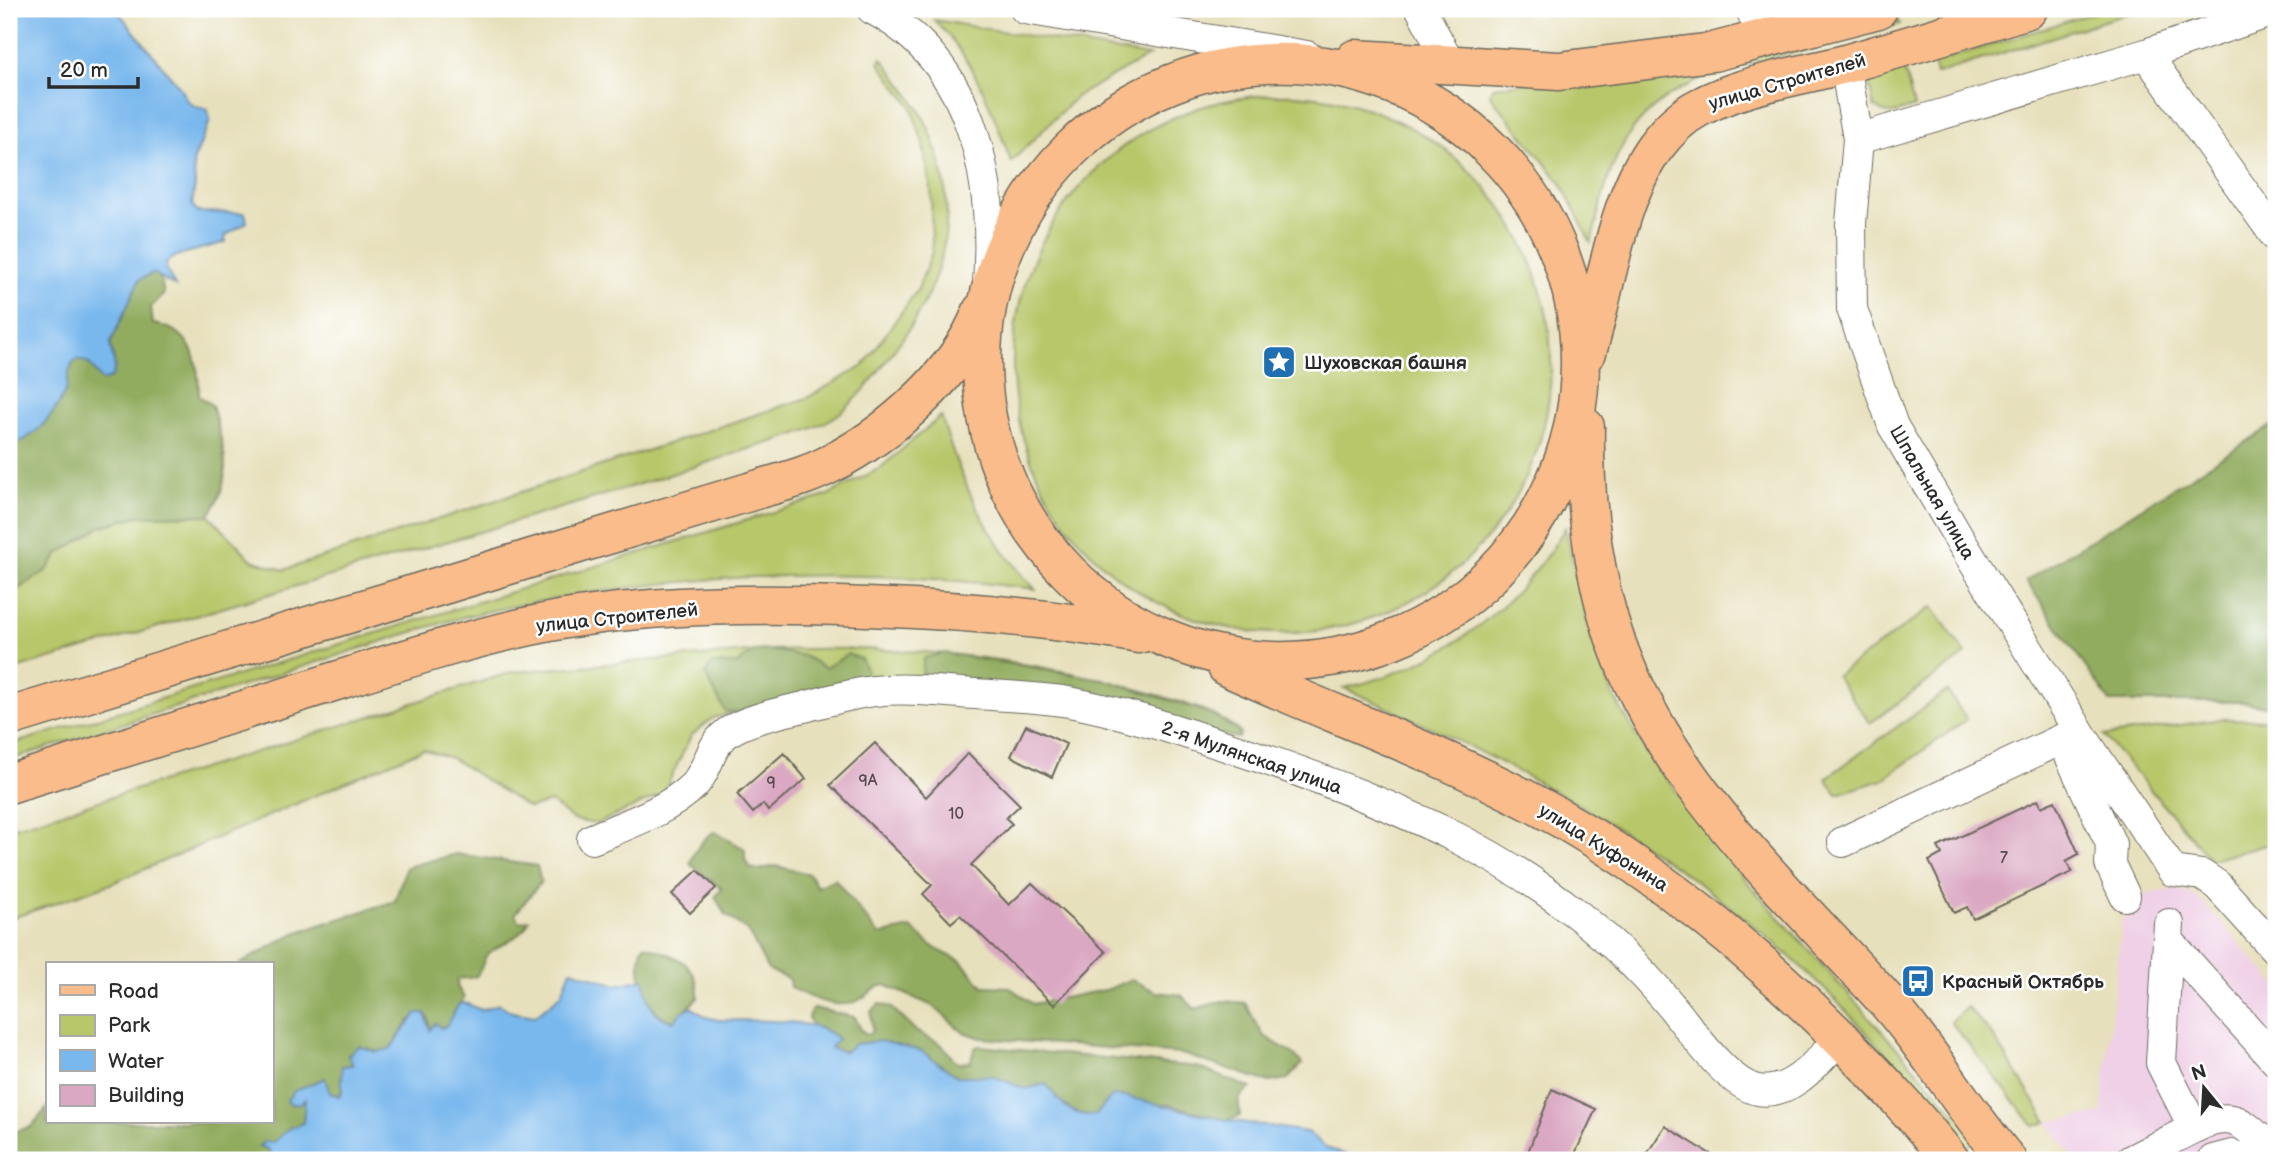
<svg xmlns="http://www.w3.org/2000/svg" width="2285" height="1169" font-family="'Balsamiq Sans',sans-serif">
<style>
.built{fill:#efd0e6}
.green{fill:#b8c76a;stroke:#72794a;stroke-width:2}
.forest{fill:#92ac5e;stroke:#5e6c44;stroke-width:2}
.water{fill:#79b8ed;stroke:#52728c;stroke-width:2}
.building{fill:#daa8c2}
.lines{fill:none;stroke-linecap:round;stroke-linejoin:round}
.minor-casing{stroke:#6d6a5e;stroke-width:32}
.major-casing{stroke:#6d6a5e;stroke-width:41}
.minor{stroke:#fff;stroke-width:30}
.major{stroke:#fabc8b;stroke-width:38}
.labels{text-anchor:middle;stroke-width:5;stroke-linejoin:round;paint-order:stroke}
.number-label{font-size:16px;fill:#574a51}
.street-label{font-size:19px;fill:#2b2b2b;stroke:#fff}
.poi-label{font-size:19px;font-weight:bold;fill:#2b2b2b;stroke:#fff;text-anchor:start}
</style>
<rect width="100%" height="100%" fill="#fff"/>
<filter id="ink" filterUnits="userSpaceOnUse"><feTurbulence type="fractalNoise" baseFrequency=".0143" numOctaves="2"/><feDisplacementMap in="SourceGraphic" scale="14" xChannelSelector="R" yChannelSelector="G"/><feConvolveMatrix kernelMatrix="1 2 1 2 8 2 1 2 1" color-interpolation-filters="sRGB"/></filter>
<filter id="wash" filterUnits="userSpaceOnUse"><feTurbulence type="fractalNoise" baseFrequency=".00686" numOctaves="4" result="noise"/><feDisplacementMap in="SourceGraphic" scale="28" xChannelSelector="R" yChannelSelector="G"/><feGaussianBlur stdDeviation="1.57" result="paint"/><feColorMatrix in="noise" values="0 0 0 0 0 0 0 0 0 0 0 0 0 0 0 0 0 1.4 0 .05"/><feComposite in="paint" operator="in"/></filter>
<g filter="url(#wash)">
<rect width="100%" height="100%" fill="#e7e0bc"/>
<path class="built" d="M 2175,889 L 2198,897 L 2276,984 L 2276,1160 L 2075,1160 L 2047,1122 L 2101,1113 L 2122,921 L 2142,895 Z"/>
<path class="green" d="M 2106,9 L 2142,9 L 1936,74 L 1933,63 Z
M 934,20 L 1149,56 L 1077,96 L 1011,162 C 993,111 974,58 934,20 Z
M 1898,20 L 1900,24 C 1869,33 1838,42 1806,50 C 1740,66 1664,77 1625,141 C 1607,171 1600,209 1591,243 L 1561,183 L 1489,94 L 1494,87 L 1823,40 Z
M 882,58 C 898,80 917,102 928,127 C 963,209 947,280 895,349 C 878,372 860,399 836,416 C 811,432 780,439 752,448 C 695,467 638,485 581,502 C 390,558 199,614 9,671 L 9,595 L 47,570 L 58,554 L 102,526 L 138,516 L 209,515 L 252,560 L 284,570 L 807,398 L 863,366 L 918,289 L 932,252 L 931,189 L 922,140 L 911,106 L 879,63 Z
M 1902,61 L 1914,107 C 1898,113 1888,117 1874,107 L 1869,83 L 1876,70 Z
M1013 364a269 269 0 1 1 538 0a269 269 0 1 1-538 0Z
M 941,416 C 961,482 987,539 1035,589 C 857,566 675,573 499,609 C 435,622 373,645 311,664 C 210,696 110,728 9,760 L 9,745 L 826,496 L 879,469 Z
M 1565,528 L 1590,634 L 1613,695 L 1644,749 L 1734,867 L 1978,1138 L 1967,1148 C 1912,1086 1860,1020 1799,965 C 1660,839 1513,763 1344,688 C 1437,668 1517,610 1565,528 Z
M 1932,607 L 1966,654 L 1870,723 L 1836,676 Z
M 772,650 C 898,645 1026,656 1148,692 C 1179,702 1214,710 1240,732 L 843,683 L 713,718 L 691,736 L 663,794 L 596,824 L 574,820 L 550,802 L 529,808 L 451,758 L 423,749 L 110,884 L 9,919 L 9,829 L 512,672 Z
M 1947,691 L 1967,719 L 1882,780 L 1837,794 L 1826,778 Z
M 2222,719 L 2276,720 L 2276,842 L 2211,860 L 2104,736 Z
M 1967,1007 L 1994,1037 L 2047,1122 L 2034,1126 L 1951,1022 Z"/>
<path class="forest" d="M 153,273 L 160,277 L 164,294 L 151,307 L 153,324 C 193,329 199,361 199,396 L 212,405 C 223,448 236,476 209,515 L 138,516 L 102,526 L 58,554 L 47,570 L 9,595 L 9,447 C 33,438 53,418 64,394 C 71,380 63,373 77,358 L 89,363 L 102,381 L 115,367 L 110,344 L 139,280 Z
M 2276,423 L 2276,708 L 2243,702 L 2110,702 L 2026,581 Z
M 772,650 L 804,656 L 825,668 L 848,654 L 861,659 L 867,671 L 864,677 L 736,712 L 725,711 L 705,674 L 712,664 L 737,664 L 754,651 Z
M 945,653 L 1103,679 L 1210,713 L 1240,732 L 1239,738 L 931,683 L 922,672 L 924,658 Z
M 715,832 L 745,849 L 745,860 L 750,868 L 759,870 L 775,866 L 809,874 L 817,887 L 835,879 L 879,935 L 911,928 L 936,949 L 961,961 L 983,986 L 1009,987 L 1033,1004 L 1109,989 L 1131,979 L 1156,992 L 1181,995 L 1195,1009 L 1222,1001 L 1245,1003 L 1263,1035 L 1295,1055 L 1302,1064 L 1288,1079 L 1268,1082 L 1182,1054 L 982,1038 L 963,1032 L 933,1006 L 885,985 C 874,987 870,994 861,999 C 840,1012 809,998 790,987 L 789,979 L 768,970 L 748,931 L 726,915 L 715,897 L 722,889 L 690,864 C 692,854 705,835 715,832 Z
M 456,854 L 537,866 L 541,882 L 515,914 L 519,922 L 529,920 C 521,939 504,941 489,953 C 482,958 483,971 475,977 L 458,979 L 457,986 L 464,998 L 446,1026 L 430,1030 L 428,1017 L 410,1020 L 390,1049 L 377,1052 L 368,1048 L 348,1055 L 353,1065 L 341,1078 L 343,1087 L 339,1096 L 330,1093 L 321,1080 L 302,1088 L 305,1098 L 303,1123 L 289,1128 L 273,1143 L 260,1146 L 268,1149 L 274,1160 L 9,1160 L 9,1133 L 31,1127 L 47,1108 L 47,1122 L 271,1122 L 271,964 L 240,964 L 295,933 L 395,901 L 406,867 Z
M 644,945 C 672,955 700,962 698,998 L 674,1021 C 647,1018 632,966 644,945 Z
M 879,1004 L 891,1007 L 917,1032 L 941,1044 L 957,1063 L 970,1062 L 975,1048 L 979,1046 L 1197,1067 L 1251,1088 C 1237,1096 1238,1101 1240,1116 L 1227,1120 L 1170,1105 L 1105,1103 L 1096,1115 C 1071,1117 1060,1103 1046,1084 L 1025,1089 L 993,1076 L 957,1076 L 921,1051 L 880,1041 L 839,1052 L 829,1048 L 824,1029 L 813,1026 L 808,1018 L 813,1008 L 855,1017 L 861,1030 L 867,1034 L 872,1031 L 871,1012 Z"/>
<path class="water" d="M 9,9 L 116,9 L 181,89 C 187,103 192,107 207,109 L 210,121 L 193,162 L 195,184 L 192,205 L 198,212 L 245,213 L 247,222 L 225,236 L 226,242 L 179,255 L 167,261 L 166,269 L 175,286 L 153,273 L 139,280 L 110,344 L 115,367 L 111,378 L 102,381 L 89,363 L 77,359 C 63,373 71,381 64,394 C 52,418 34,438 9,447 Z
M 571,970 L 617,985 L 644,979 C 647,999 652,1019 674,1021 L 682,1012 L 691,1007 L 706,1017 L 718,1020 C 749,1021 815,1016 838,1039 L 830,1048 L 844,1052 L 855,1044 L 880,1041 L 921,1051 L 957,1076 L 993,1076 L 1025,1089 L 1046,1084 C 1060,1103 1071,1117 1096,1115 L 1112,1096 L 1126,1097 L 1227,1120 L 1307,1132 L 1327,1148 L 1360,1160 L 274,1160 L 268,1149 L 259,1146 L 266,1141 L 273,1143 L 289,1128 L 303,1123 L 305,1099 L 299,1104 L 290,1104 L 287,1100 L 294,1091 L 325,1078 L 330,1093 L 339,1096 L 342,1092 L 342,1066 L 353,1065 L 348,1055 L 359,1046 L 376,1052 L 390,1049 L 417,1013 L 425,1013 L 430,1030 L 435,1023 L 441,1028 L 446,1026 L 459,1004 L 465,1003 L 481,1010 L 499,1004 L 512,1012 L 535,1016 L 561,995 Z"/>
<g id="blocks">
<path class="building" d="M 1026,725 L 1066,744 L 1052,777 L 1011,756 Z
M 875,743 L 926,797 L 968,753 L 1020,805 L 1006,818 L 1012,824 L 971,865 L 1009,905 L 1032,883 L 1106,952 L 1054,1005 L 960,915 L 951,923 L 923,894 L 932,885 L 830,785 Z
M 784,753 L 806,779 L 768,811 L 763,804 L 753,813 L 737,794 Z
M 2038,800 L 2041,807 L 2055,801 L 2079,854 L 2066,861 L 2072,872 L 1973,919 L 1967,907 L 1954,913 L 1929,861 L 1942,854 L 1938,847 Z
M 698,870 L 716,888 L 690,913 L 672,894 Z
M 1552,1089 L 1596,1109 L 1572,1160 L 1525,1160 Z
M 1665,1126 L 1720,1160 L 1643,1160 Z"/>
</g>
</g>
<g filter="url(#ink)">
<use href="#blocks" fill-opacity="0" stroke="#6d6a5e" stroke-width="2"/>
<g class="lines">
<g class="minor-casing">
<path id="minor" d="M 872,9 C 978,64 997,188 987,296
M 1025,9 L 1307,56
M 1421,9 L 1450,64
M 1751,9 L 1763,40
M 2146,54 L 2276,237
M 1845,64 L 1858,139 L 1851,224 L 1852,309 L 1893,426 L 1960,540 L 2084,739 L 2173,871 L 2202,875 L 2217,885 L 2276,950
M 1858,139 L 2146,54 L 2276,10
M 2062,739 L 2111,844 L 2110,864 L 2125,896
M 592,839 C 625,825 668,811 694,785 C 714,763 706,740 741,725 C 761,716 783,712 804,707 C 827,701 850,694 874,691 C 907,687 942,692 975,694 C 1006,696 1038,697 1069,702 C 1123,712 1176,730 1229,747 C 1307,773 1383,801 1457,838 C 1542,881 1622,942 1680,1017 C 1697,1039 1730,1085 1758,1090 C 1792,1096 1820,1059 1840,1038
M 1843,842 L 2062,739 L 2084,739
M 2169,924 L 2161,1063 L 2194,1128 C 2237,1107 2244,1126 2276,1153
M 2168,940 L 2276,1061
M 2131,1160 L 2194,1128
M 2213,1160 L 2232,1155 L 2245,1160"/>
</g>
<g class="major-casing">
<path id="major" d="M 1355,59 L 1559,71 L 1713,52 L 1878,9
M982 362a299 299 0 1 1 598 0a299 299 0 1 1-598 0Z
M 1587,352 C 1606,289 1616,201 1655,147 C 1667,131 1681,117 1698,108 C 1742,84 1797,77 1845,64 C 1906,47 1967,28 2028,9
M 1585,427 C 1584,498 1592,569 1614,636 C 1664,783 1789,892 1889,1004 C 1932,1053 1965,1111 2007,1160
M 1227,667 C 1328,713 1433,750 1531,802 C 1649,864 1751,948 1844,1042 C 1881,1080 1918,1118 1950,1160
M 9,717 L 759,489 C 783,482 808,476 830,464 C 888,435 959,373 982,311
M 9,784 C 110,752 212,720 314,688 C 396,662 480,634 566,619 C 665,603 767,603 867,607 C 959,610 1049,617 1139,634"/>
</g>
<use href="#minor" class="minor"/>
<use href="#major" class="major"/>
</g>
</g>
<defs>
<g id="sight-square" transform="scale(1.75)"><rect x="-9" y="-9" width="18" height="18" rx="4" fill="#1f6fb2" stroke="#fff"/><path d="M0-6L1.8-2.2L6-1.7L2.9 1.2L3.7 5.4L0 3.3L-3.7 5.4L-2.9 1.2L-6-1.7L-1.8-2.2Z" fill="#fff"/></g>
<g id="bus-square" transform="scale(1.75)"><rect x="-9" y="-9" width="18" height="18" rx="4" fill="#1f6fb2" stroke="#fff"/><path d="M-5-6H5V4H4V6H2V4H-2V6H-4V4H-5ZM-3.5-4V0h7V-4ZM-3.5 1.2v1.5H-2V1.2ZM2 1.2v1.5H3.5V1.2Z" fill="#fff"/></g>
</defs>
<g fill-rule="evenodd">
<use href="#sight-square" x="1279" y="362"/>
<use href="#bus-square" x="1918" y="981"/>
</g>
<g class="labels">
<g class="number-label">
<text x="868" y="786">9А</text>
<text x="771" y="788">9</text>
<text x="956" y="819">10</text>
<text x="2004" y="863">7</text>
</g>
<g class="street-label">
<text transform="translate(1787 81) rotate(-16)" y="7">улица Строителей</text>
<text transform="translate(1933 492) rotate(60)" y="7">Шпальная улица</text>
<text transform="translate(617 617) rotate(-6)" y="7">улица Строителей</text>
<text transform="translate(1252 757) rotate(19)" y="7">2-я Мулянская улица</text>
<text transform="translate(1604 847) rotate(32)" y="7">улица Куфонина</text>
</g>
<g class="poi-label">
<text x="1304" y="369">Шуховская башня</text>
<text x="1942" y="988">Красный Октябрь</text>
</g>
</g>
<rect width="2285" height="1169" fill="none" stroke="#fff" stroke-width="35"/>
<rect x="46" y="962" width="228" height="161" fill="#ffffff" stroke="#aaaaaa" stroke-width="2"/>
<rect x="60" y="985" width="35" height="10" fill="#fabc8b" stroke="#aaaaaa" stroke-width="2"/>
<text x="108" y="998" font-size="21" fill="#2b2b2b">Road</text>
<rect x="60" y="1015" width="35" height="21" fill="#b8c76a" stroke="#aaaaaa" stroke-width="2"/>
<text x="108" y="1032" font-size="21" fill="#2b2b2b">Park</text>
<rect x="60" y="1050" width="35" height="21" fill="#79b8ed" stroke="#aaaaaa" stroke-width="2"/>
<text x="108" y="1068" font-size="21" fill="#2b2b2b">Water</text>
<rect x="60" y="1085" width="35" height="21" fill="#daa8c2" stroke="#aaaaaa" stroke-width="2"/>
<text x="108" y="1102" font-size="21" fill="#2b2b2b">Building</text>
<g transform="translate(2204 1088) rotate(342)" stroke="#ffffff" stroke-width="5" paint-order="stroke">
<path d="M0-5L12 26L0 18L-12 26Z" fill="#2b2b2b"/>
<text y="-10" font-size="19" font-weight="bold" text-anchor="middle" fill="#2b2b2b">N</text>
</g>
<path d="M49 77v10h89v-10" fill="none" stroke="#2b2b2b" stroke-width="3.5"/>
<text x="60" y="77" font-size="21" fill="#2b2b2b" stroke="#ffffff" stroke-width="5" paint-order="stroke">20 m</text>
</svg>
